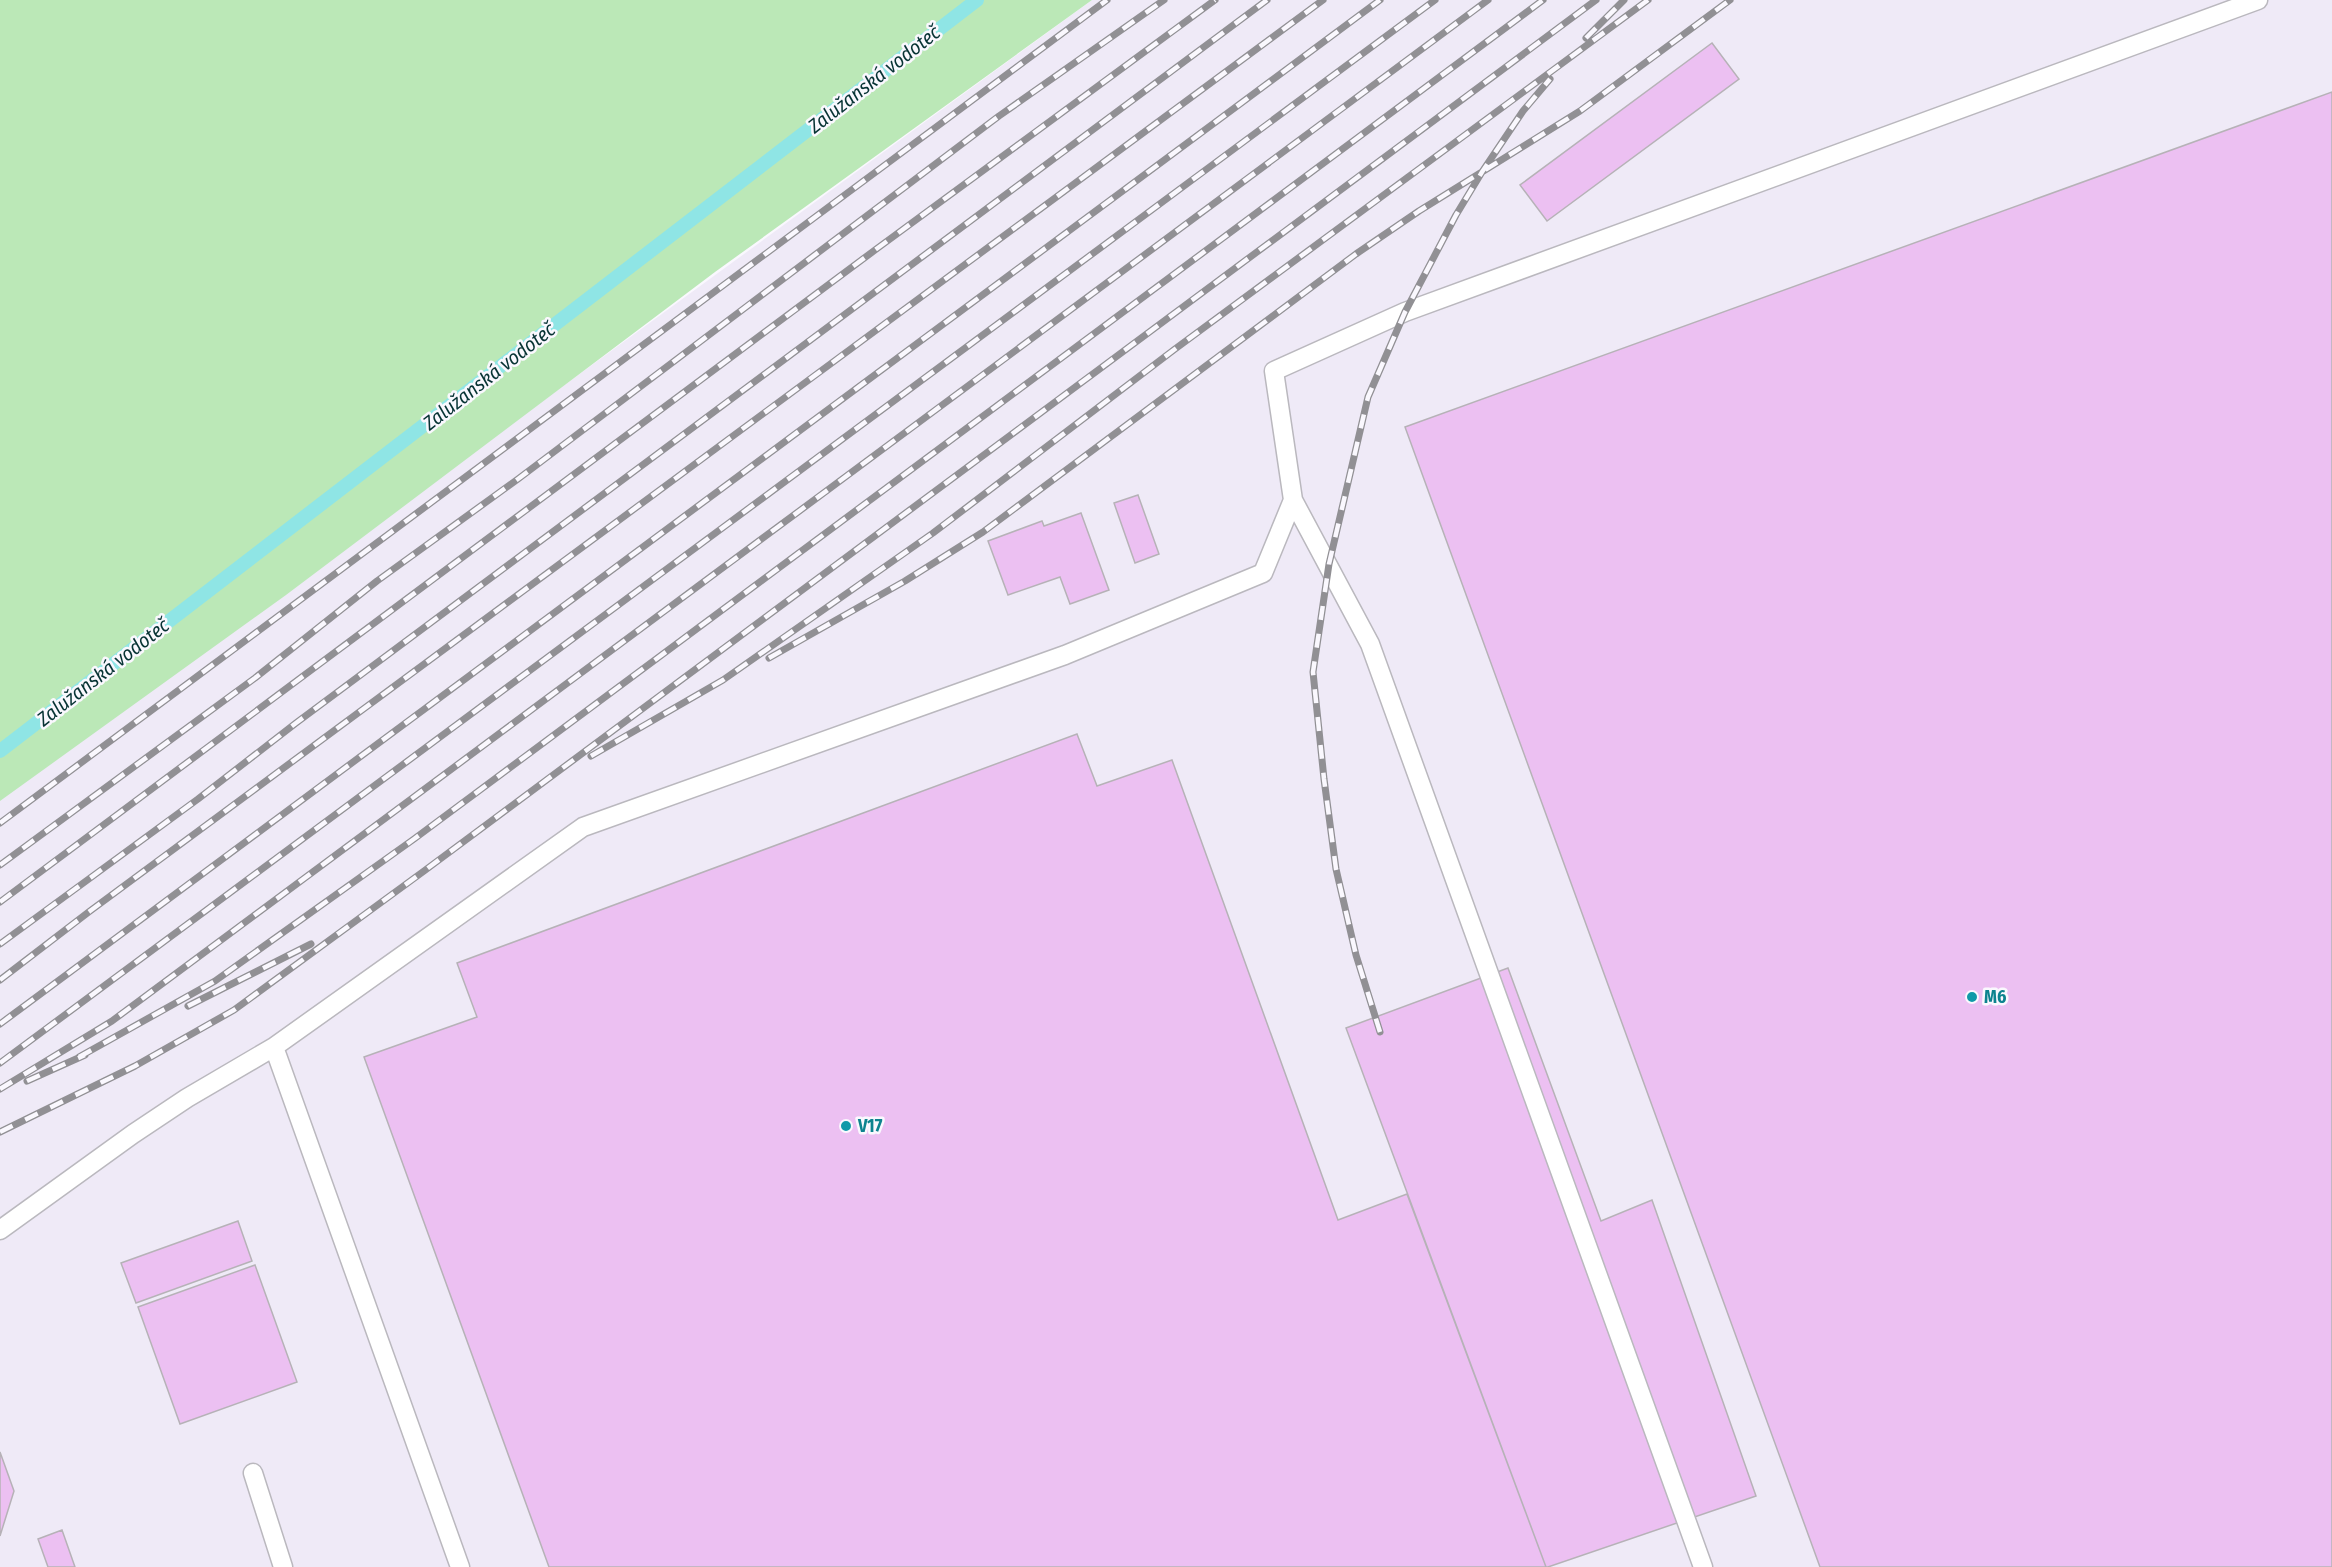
<svg xmlns="http://www.w3.org/2000/svg" width="2332" height="1567" font-family="'Fira Sans Condensed',sans-serif">
<style>
.built{fill:#efeaf7}
.green{fill:#bbe8b7}
.lines{fill:none;stroke-linecap:round;stroke-linejoin:round}
.stream{stroke:#8fe5e5;stroke-width:14}
.building{fill:#ecc0f2;stroke:#b6b2b7;stroke-width:1.5}
.service-casing{stroke:#bab8be;stroke-width:21}
.service{stroke:#fff;stroke-width:18}
.rail-casing{stroke:#919094;stroke-width:7}
.rail{stroke:#faf8fe;stroke-width:4.5;stroke-dasharray:14;stroke-linecap:butt}
.culture-dot{fill:#0f9aa8;stroke:#faf8fe;stroke-width:2}
.labels{text-anchor:middle;stroke-width:5;stroke-linejoin:round;paint-order:stroke}
.culture-label{font-size:18px;font-weight:bold;fill:#0d838f;stroke:#faf8fe;text-anchor:start}
.water-label{font-size:20px;font-style:italic;fill:#073334;stroke:#faf8fe}
</style>
<rect width="100%" height="100%" fill="#faf8fe"/>
<path class="built" d="M 1092,0 L 2332,0 L 2332,1567 L 0,1567 L 0,797 Z"/>
<path class="green" d="M 0,0 L 1092,0 L 715,272 L 286,595 L 0,801 Z"/>
<g class="lines">
<path class="stream" d="M 0,751 L 977,0"/>
</g>
<path class="building" d="M 1712,43 L 1739,79 L 1547,221 L 1520,185 Z
M 2332,92 L 2332,1567 L 1820,1567 L 1405,427 Z
M 1138,495 L 1159,554 L 1135,563 L 1114,503 Z
M 1081,513 L 1109,590 L 1070,604 L 1060,577 L 1008,595 L 988,541 L 1042,521 L 1044,526 Z
M 1077,734 L 1097,786 L 1172,760 L 1338,1220 L 1407,1194 L 1546,1567 L 549,1567 L 364,1057 L 477,1017 L 457,963 Z
M 1508,968 L 1601,1221 L 1652,1200 L 1756,1496 L 1548,1567 L 1546,1567 L 1346,1028 Z
M 238,1221 L 252,1261 L 136,1303 L 121,1263 Z
M 255,1265 L 297,1382 L 180,1424 L 138,1307 Z
M 0,1452 L 14,1491 L 0,1536 Z
M 62,1530 L 75,1567 L 48,1567 L 38,1539 Z"/>
<g class="lines">
<g class="service-casing">
<path id="service" d="M 1293,500 L 1370,644 L 1703,1567
M 0,1230 L 133,1134 L 187,1098 L 274,1047
M 253,1473 L 283,1567
M 460,1567 L 274,1047 L 583,827 L 1065,655 L 1263,573 L 1293,500 L 1274,371 L 1405,312 L 2258,0"/>
</g>
<use href="#service" class="service"/>
<g class="rail-casing">
<path id="rail" d="M 1586,38 L 1624,0
M 769,658 L 905,581 L 983,532 L 1356,254 L 1419,211 L 1580,111 L 1730,0
M 591,756 L 723,680 L 933,533 L 1175,349 L 1648,0
M 0,823 L 1107,0
M 0,865 L 255,678 L 377,581 L 518,479 L 999,116 L 1164,0
M 0,902 L 875,250 L 1215,0
M 0,944 L 198,799 L 296,723 L 1267,0
M 0,980 L 90,911 L 1323,0
M 188,1006 L 311,944
M 0,1024 L 1380,0
M 1380,1032 L 1356,955 L 1336,869 L 1324,779 L 1313,672 L 1329,564 L 1368,397 L 1405,312 L 1456,215 L 1482,172 L 1523,111 L 1550,79
M 79,1057 L 215,981 L 414,839 L 1543,0
M 0,1063 L 1435,0
M 27,1081 L 85,1055
M 0,1089 L 112,1021 L 1488,0
M 0,1132 L 135,1066 L 234,1010 L 424,871 L 1596,0"/>
</g>
<use href="#rail" class="rail"/>
</g>
<g class="culture-dot">
<circle cx="1972" cy="997" r="6"/>
<circle cx="846" cy="1126" r="6"/>
</g>
<g class="labels">
<g class="culture-label">
<text x="1984" y="1003">M6</text>
<text x="858" y="1132">V17</text>
</g>
<g class="water-label">
<text transform="translate(874 79) rotate(-38)" y="7">Zalužanská vodoteč</text>
<text transform="translate(489 376) rotate(-38)" y="7">Zalužanská vodoteč</text>
<text transform="translate(103 672) rotate(-38)" y="7">Zalužanská vodoteč</text>
</g>
</g>
</svg>
